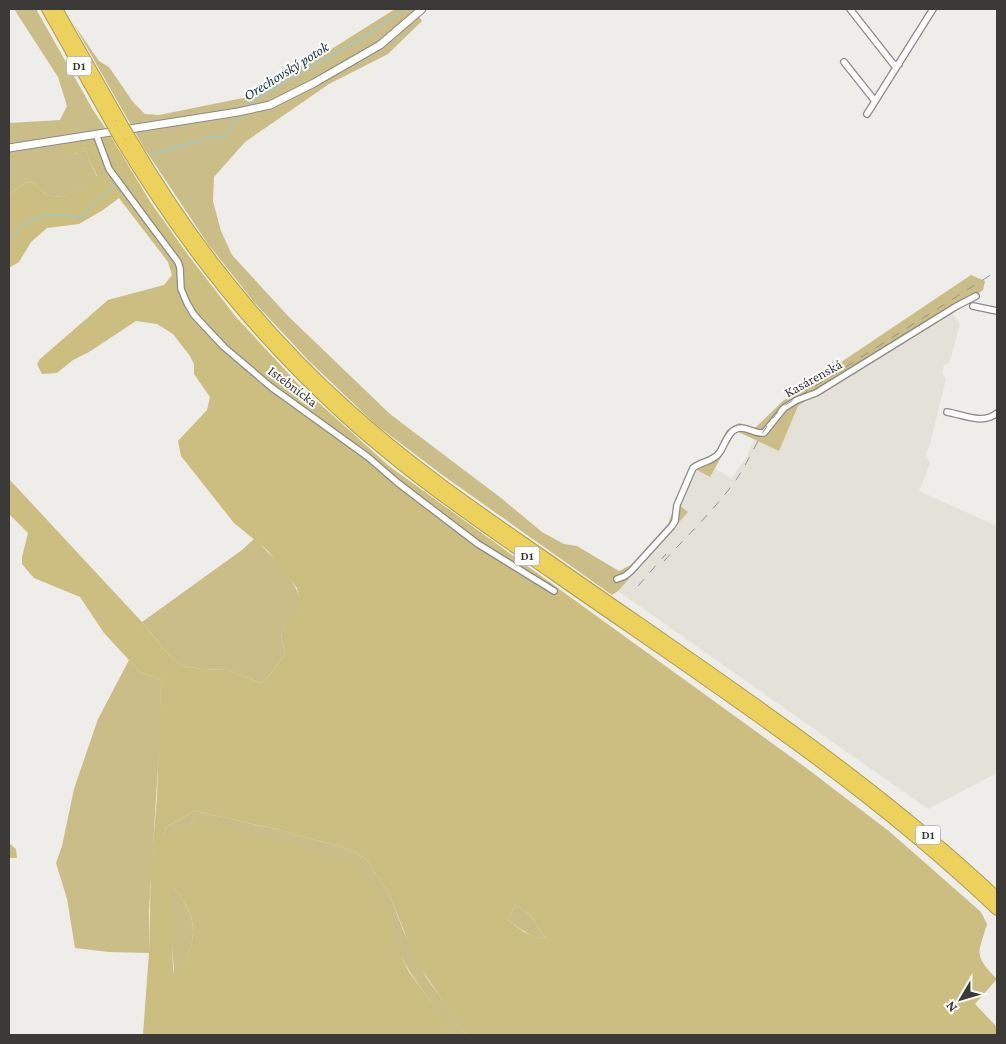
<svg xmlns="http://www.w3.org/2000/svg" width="1006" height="1044" font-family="'Crimson Pro',serif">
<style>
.built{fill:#e4e2d8}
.green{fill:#cabd87}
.forest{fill:#ccbd80;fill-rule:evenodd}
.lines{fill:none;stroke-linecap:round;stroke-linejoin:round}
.stream{stroke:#88d0ec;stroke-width:1}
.minor-casing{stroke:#8b8a88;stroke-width:8}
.tertiary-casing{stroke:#8b8a88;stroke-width:9}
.motorway-casing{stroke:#ae9c50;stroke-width:12}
.minor{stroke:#fff;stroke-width:5.5}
.tertiary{stroke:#fff;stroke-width:7}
.motorway{stroke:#ecd15d;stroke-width:10}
.rail{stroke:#939291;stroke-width:1;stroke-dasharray:9 9;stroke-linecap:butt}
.motorway-bridge-casing{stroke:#ae9c50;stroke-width:12;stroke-linecap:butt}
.motorway-bridge{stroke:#ecd15d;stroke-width:10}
.labels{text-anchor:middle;stroke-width:4;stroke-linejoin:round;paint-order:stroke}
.shield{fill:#fff;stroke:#767574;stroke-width:1}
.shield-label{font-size:12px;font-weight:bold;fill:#3b3a39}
.street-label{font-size:14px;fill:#3b3a39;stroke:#fff}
.water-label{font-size:15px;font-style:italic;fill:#143642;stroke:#fff}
</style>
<rect width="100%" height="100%" fill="#eeedea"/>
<path class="built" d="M 951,313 L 960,323 L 950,362 L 944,365 L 942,373 L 946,379 L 930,444 L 926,454 L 930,464 L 919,491 L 997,526 L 997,773 L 928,809 L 618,591 L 688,512 L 679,505 L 695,469 L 710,477 L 715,469 L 732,478 L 746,458 L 754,440 L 779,450 L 798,406 L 800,406 Z"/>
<path class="green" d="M 14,9 L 36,9 L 93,110 L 110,135 L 70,156 L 79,152 L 86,152 L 97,177 C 76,190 54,211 35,183 L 27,182 L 9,194 L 9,123 L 60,120 L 67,106 L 58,77 Z
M 395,9 L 413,9 L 422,21 L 388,54 L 329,84 L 245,142 L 214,177 L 213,201 L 221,231 L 232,255 L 289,317 L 390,414 L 501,498 L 542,532 L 564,544 L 577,546 L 619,571 L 631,565 L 668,524 L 690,467 L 715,454 L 727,430 L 739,423 L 755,428 L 783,401 L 971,275 L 985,281 L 983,290 L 951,313 L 798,406 L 779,451 L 736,431 L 710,477 L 695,469 L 679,505 L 688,512 L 618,591 L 612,595 L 441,474 L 374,423 L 309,361 L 254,302 L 208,244 L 144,148 L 73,23 L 99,61 L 109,67 L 133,102 L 145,114 L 159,115 L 248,97 L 330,50 Z
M 254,539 C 268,551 306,588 299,608 C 296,617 286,627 281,634 L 285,654 L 268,677 L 261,683 L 228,670 L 201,669 L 183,666 L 168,654 L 142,622 L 242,550 Z
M 129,660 L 141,673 L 161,680 L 160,734 L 149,911 L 149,953 L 109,952 L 75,948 L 67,899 L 56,863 L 62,846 L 74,789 L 98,719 Z
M 195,811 L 280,830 L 351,850 L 366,859 L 390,896 L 403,930 L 426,977 L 449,1009 L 466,1035 L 452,1035 C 437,1007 415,984 401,956 L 193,821 L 171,836 L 164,836 L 166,827 Z
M 175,889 C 179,896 185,902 188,909 C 199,932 191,959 174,976 C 174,964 172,953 172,941 C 171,925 173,910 169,894 Z
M 515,905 L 528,913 L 545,937 L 541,939 C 528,935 519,928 508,920 Z"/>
<path class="forest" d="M 110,135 L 151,203 L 188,255 L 236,317 L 299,385 L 389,466 L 805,767 L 890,832 L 981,912 L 987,924 C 978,955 973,954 997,979 L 975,1004 L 997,1027 L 997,1035 L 466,1035 L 416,961 L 390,896 L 366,859 L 351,850 L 280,830 L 195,811 L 166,827 L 164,836 L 171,835 L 193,821 L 271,839 L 326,855 L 359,867 L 381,898 L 401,956 L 409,972 L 444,1020 L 452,1035 L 143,1035 L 149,953 L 151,867 L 157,797 L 161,680 L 141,673 L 104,633 L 80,597 L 34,578 L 26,569 L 22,564 L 22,557 L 28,533 L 9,514 L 9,479 L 142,622 L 168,654 L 183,666 L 201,669 L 228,670 L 261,683 L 268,677 L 285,654 L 281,634 L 299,608 L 299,598 L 297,588 L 268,551 L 234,523 L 181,456 L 178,441 L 207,410 L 210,397 L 194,374 L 194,364 L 190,356 L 173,334 L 157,324 L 136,321 L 89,352 L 73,360 L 57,373 L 42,374 L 37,364 L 40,359 L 108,300 L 164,285 L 172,275 L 168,262 L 119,198 L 103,210 L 79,224 L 47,228 L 31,242 L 19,262 L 9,268 L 9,194 L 27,182 L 35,183 C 54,211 76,190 97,176 L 86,152 C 77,151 71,156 62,156 L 56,143 ZM 175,889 C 179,896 185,902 188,909 C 199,931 191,959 174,975 C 170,949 176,920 170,894 ZM 515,905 L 528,913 L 545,937 L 541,939 L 524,932 L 508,920 Z
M 9,843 L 16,849 L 17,858 L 9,858 Z"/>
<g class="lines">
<path class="stream" d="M 246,106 L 248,104 L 365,36 L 406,9
M 151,155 L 210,138 L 225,136 L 241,114
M 9,240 C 15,235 20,228 26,223 C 39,211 67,216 84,217 L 87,210 L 116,184"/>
<g class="minor-casing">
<path id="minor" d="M 850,9 L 894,65 L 899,64
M 844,62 L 875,101
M 867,114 L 933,9
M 96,134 L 109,169 L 178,262 L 180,268 L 181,289 L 187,303 L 194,315 L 224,347 L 271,387 L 368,457 L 398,483 L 478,544 L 554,591
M 973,306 L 997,311
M 947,412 C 964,415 983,425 997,413
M 617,579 L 625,576 L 631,571 L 672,526 L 675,521 L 677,505 L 693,468 C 702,461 713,462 720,452 C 725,444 729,428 741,428 C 749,428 755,434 764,433 L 784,408 L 797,400 L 816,393 L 955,307 L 976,296"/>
</g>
<g class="tertiary-casing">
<path id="tertiary" d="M 9,148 L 238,112 L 270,105 L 314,83 L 380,45 L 422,9"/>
</g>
<g class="motorway-casing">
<path id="motorway" d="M 47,9 L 111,123
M 57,9 L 121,122
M 130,137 C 189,239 262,331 349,409 C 414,468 487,517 559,567 C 709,672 864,772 997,897
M 120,139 C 181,241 254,334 342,414 C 407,474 481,524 554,575 C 706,681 863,782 997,910"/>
</g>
<use href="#minor" class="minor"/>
<use href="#tertiary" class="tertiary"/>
<use href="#motorway" class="motorway"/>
<path class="rail" d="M 664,561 C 688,535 715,509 736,480 C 753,455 761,427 784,406 L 997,271
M 638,586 L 666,554"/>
<g class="motorway-bridge-casing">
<path id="motorway-bridge" d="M 121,122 L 130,137
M 111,123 L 120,139"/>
</g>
<use href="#motorway-bridge" class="motorway-bridge"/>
</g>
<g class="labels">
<g class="shield">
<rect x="66.5" y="56.5" width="25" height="19" rx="4"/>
<rect x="514.5" y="546.5" width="25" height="19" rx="4"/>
<rect x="915.5" y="825.5" width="25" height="19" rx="4"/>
</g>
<g class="shield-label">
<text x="79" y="70">D1</text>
<text x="527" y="560">D1</text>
<text x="928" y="839">D1</text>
</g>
<g class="street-label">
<text transform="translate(813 378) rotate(-29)" y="5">Kasárenská</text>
<text transform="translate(293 386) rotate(37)" y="5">Istebnícka</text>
</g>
<g class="water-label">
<text transform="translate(286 71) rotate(-32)" y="5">Orechovský potok</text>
</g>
</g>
<rect width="1006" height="1044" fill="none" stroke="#3b3a39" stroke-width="20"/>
<g transform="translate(961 999) rotate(232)" stroke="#ffffff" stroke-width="4" paint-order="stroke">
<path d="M0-4L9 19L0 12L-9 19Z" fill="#3b3a39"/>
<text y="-8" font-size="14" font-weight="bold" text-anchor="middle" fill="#3b3a39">N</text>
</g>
</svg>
